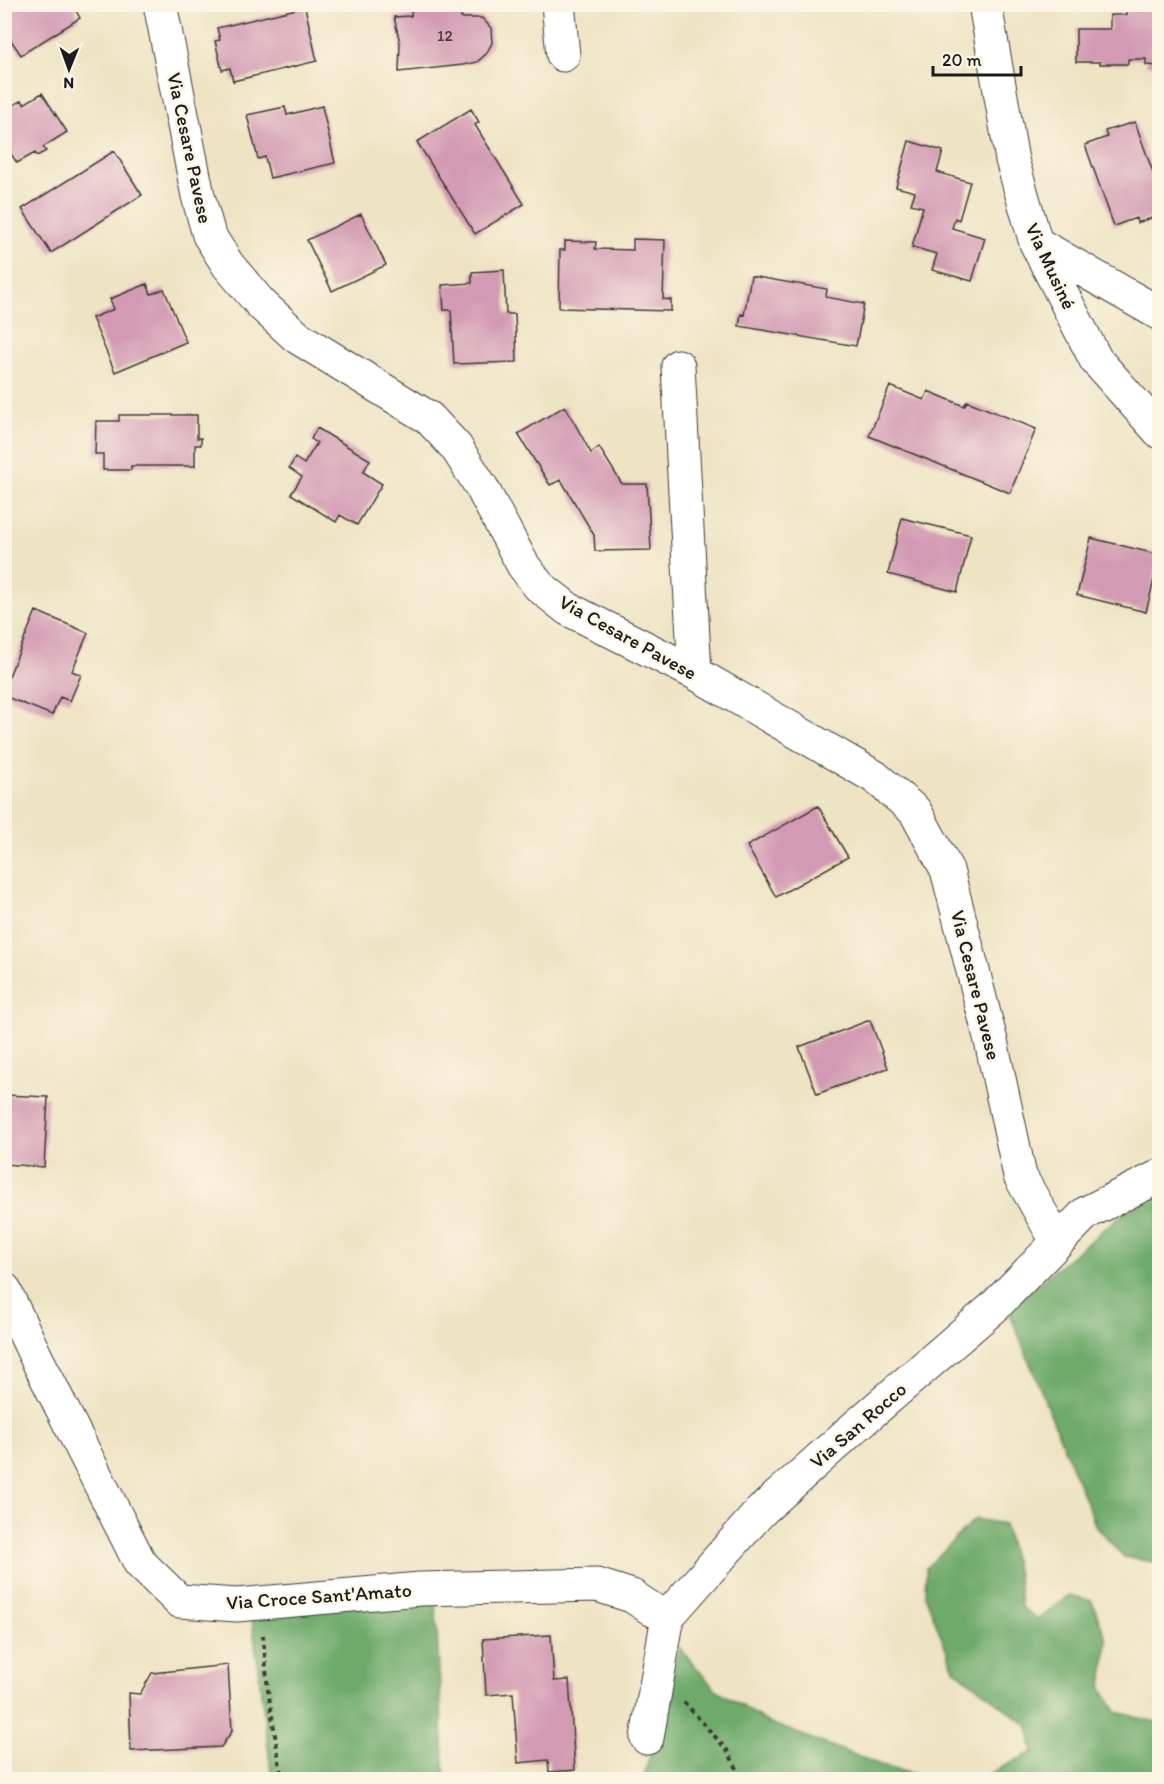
<svg xmlns="http://www.w3.org/2000/svg" width="1164" height="1784" font-family="Itim,sans-serif">
<style>
.forest{fill:#6eaa6a;stroke:#456343;stroke-width:1.5}
.building{fill:#d39bb3}
.lines{fill:none;stroke-linecap:round;stroke-linejoin:round}
.minor-casing{stroke:#3c3a35;stroke-width:35}
.path{stroke:#3c3a35;stroke-width:4;stroke-dasharray:4.5 4.5;stroke-linecap:butt}
.minor{stroke:#fff;stroke-width:33}
.labels{text-anchor:middle;stroke-width:4.5;stroke-linejoin:round;paint-order:stroke}
.number-label{font-size:16px;fill:#4a3c42}
.street-label{font-size:20px;fill:#1c1c1c;stroke:#fcf5e5}
</style>
<rect width="100%" height="100%" fill="#fcf5e5"/>
<filter id="ink" filterUnits="userSpaceOnUse"><feTurbulence type="fractalNoise" baseFrequency=".0167" numOctaves="2"/><feDisplacementMap in="SourceGraphic" scale="12" xChannelSelector="R" yChannelSelector="G"/><feConvolveMatrix kernelMatrix="1 2 1 2 8 2 1 2 1" color-interpolation-filters="sRGB"/></filter>
<filter id="wash" filterUnits="userSpaceOnUse"><feTurbulence type="fractalNoise" baseFrequency=".008" numOctaves="4" result="noise"/><feDisplacementMap in="SourceGraphic" scale="24" xChannelSelector="R" yChannelSelector="G"/><feGaussianBlur stdDeviation="1.35" result="paint"/><feColorMatrix in="noise" values="0 0 0 0 0 0 0 0 0 0 0 0 0 0 0 0 0 1.4 0 .05"/><feComposite in="paint" operator="in"/></filter>
<g filter="url(#wash)">
<rect width="100%" height="100%" fill="#eee3c3"/>
<path class="forest" d="M 1159,1192 L 1159,1563 L 1124,1557 L 1096,1527 L 1008,1309 L 1116,1219 Z
M 975,1519 L 1004,1524 L 1018,1576 L 1021,1607 L 1038,1619 L 1069,1595 L 1092,1601 L 1107,1641 L 1102,1689 L 1117,1712 L 1159,1723 L 1159,1779 L 979,1779 L 1033,1752 L 1028,1726 L 954,1669 L 925,1595 L 926,1568 Z
M 435,1594 L 445,1779 L 272,1779 L 251,1612 Z
M 679,1647 L 714,1688 L 765,1721 L 886,1767 L 933,1779 L 643,1780 Z"/>
<g id="blocks">
<path class="building" d="M 9,4 L 72,4 L 80,18 L 21,55 L 4,30 L 4,7 Z
M 412,4 L 460,4 L 461,18 L 482,18 L 491,28 L 492,43 L 486,54 L 477,62 L 463,65 L 399,72 L 400,43 L 394,17 L 411,16 Z
M 1127,5 L 1160,5 L 1160,66 L 1146,65 L 1146,59 L 1128,59 L 1128,64 L 1100,64 L 1100,62 L 1076,62 L 1076,29 L 1110,29 L 1110,15 L 1126,15 Z
M 305,7 L 317,61 L 233,81 L 230,68 L 222,70 L 215,41 L 220,40 L 217,28 Z
M 42,93 L 67,132 L 43,147 L 46,151 L 37,156 L 35,153 L 17,163 L 4,143 L 4,111 L 22,100 L 24,104 Z
M 322,106 L 335,163 L 270,178 L 265,157 L 258,159 L 247,115 L 285,107 L 287,115 Z
M 471,109 L 479,122 L 475,125 L 524,204 L 475,234 L 417,142 Z
M 1135,122 L 1160,192 L 1160,215 L 1137,223 L 1136,218 L 1114,226 L 1085,145 L 1107,137 L 1105,131 Z
M 909,141 L 943,151 L 937,172 L 970,182 L 959,220 L 955,218 L 952,228 L 985,238 L 972,281 L 932,270 L 937,254 L 912,247 L 923,207 L 911,204 L 915,192 L 896,187 Z
M 114,151 L 142,195 L 51,253 L 22,209 Z
M 361,214 L 386,265 L 332,291 L 307,240 Z
M 633,239 L 665,240 L 663,299 L 671,300 L 671,311 L 559,308 L 560,250 L 565,250 L 565,241 L 596,242 L 595,249 L 633,250 Z
M 504,270 L 506,314 L 515,314 L 517,362 L 454,364 L 451,310 L 444,310 L 442,285 L 472,283 L 472,272 Z
M 751,276 L 827,289 L 826,297 L 864,304 L 856,346 L 739,326 L 741,314 L 744,315 Z
M 147,284 L 151,294 L 164,289 L 186,342 L 115,372 L 92,318 L 114,309 L 110,299 Z
M 890,386 L 924,400 L 928,391 L 964,406 L 967,401 L 1036,429 L 1010,493 L 869,436 Z
M 565,406 L 591,453 L 599,447 L 622,484 L 647,484 L 651,550 L 595,551 L 594,535 L 561,480 L 550,485 L 518,434 Z
M 119,415 L 197,415 L 197,438 L 201,438 L 201,445 L 195,445 L 195,466 L 131,466 L 131,470 L 103,470 L 103,454 L 95,454 L 96,421 L 119,421 Z
M 317,428 L 370,460 L 363,472 L 382,484 L 357,525 L 340,515 L 336,522 L 291,494 L 302,477 L 289,468 L 295,458 L 304,464 L 317,443 L 311,439 Z
M 902,518 L 971,535 L 957,592 L 888,574 Z
M 1091,538 L 1160,555 L 1146,612 L 1077,595 Z
M 36,611 L 88,633 L 72,671 L 81,675 L 70,701 L 60,697 L 52,715 L 4,696 L 4,688 Z
M 818,806 L 848,857 L 776,897 L 747,846 Z
M 870,1020 L 888,1068 L 817,1094 L 799,1047 Z
M 4,1095 L 48,1097 L 44,1167 L 4,1164 Z
M 551,1635 L 554,1681 L 569,1680 L 575,1770 L 549,1772 L 548,1760 L 518,1763 L 513,1693 L 486,1695 L 483,1639 Z
M 228,1665 L 232,1731 L 221,1747 L 131,1751 L 129,1693 L 140,1694 L 152,1673 Z"/>
</g>
</g>
<g filter="url(#ink)">
<use href="#blocks" fill-opacity="0" stroke="#3c3a35" stroke-width="1.5"/>
<g class="lines">
<g class="minor-casing">
<path id="minor" d="M 160,4 L 198,196 L 209,235 L 228,265 L 261,304 L 297,337 L 429,418 L 456,447 L 482,488 L 523,565 L 539,586 L 568,609 L 695,673 L 875,777 L 915,811 L 947,870 L 991,1041 L 1020,1176 L 1050,1229 L 1064,1235
M 558,4 L 563,55
M 985,4 L 1012,160 L 1036,243 L 1096,360 L 1160,432
M 1036,243 L 1160,314
M 678,366 L 695,673
M 4,1289 L 36,1357 L 140,1563 L 179,1601 L 237,1605 L 420,1589 L 597,1585 L 632,1596 L 653,1610 L 668,1616
M 647,1738 L 668,1616 L 760,1512 L 848,1433 L 994,1307 L 1086,1213 L 1160,1176"/>
</g>
<path class="path" d="M 263,1635 L 268,1690 L 282,1780
M 684,1702 L 727,1750 L 743,1780"/>
<use href="#minor" class="minor"/>
</g>
</g>
<g class="labels">
<g class="number-label">
<text x="445" y="41">12</text>
</g>
<g class="street-label">
<text transform="translate(190 148) rotate(78)" y="7">Via Cesare Pavese</text>
<text transform="translate(1051 266) rotate(65)" y="7">Via Musiné</text>
<text transform="translate(628 637) rotate(29)" y="7">Via Cesare Pavese</text>
<text transform="translate(976 985) rotate(76)" y="7">Via Cesare Pavese</text>
<text transform="translate(858 1425) rotate(-41)" y="7">Via San Rocco</text>
<text transform="translate(319 1596) rotate(-4)" y="7">Via Croce Sant'Amato</text>
</g>
</g>
<rect width="1164" height="1784" fill="none" stroke="#fcf5e5" stroke-width="24"/>
<g transform="translate(69 69) rotate(181)" stroke="#fcf5e5" stroke-width="4.5" paint-order="stroke">
<path d="M0-4.5L10 22L0 15L-10 22Z" fill="#1c1c1c"/>
<text y="-9" font-size="16" font-weight="bold" text-anchor="middle" fill="#1c1c1c">N</text>
</g>
<path d="M933 66v9h88v-9" fill="none" stroke="#1c1c1c" stroke-width="3"/>
<text x="942" y="66" font-size="18" fill="#1c1c1c" stroke="#fcf5e5" stroke-width="4.5" paint-order="stroke">20 m</text>
</svg>
